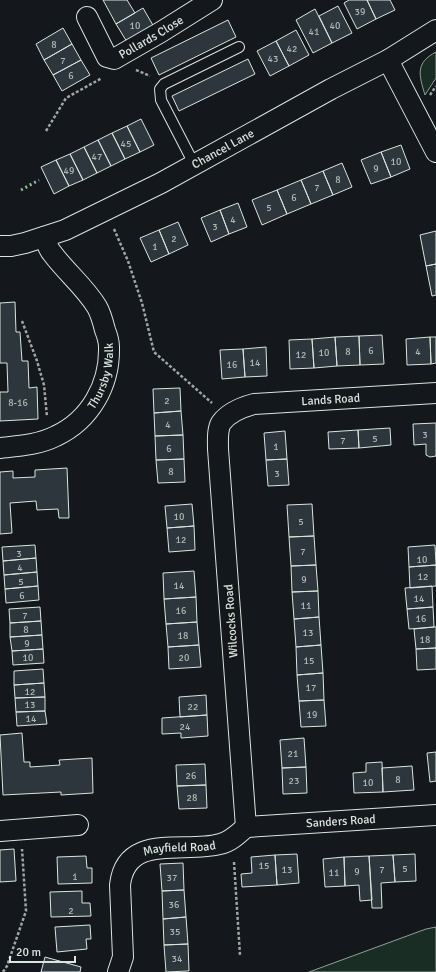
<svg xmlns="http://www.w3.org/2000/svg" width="436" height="972" font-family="Signika,sans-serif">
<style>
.green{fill:#1a2d24;stroke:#939e99}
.building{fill:#2c363c;stroke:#d8e6dc}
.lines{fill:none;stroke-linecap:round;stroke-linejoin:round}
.lane-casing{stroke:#d8e6dc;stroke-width:12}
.street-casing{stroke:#d8e6dc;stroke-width:22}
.path{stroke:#9da8a2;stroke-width:2.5;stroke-dasharray:3 2;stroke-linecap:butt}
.lane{stroke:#14181c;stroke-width:10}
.street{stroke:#14181c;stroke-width:20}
.hedge{stroke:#8ac095;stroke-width:3;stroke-dasharray:2 3;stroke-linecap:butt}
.labels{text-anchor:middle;stroke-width:3;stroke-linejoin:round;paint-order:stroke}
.number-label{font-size:10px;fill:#adbab4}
.street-label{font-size:12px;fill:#d8e6dc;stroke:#14181c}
</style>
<rect width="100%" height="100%" fill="#14181c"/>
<path class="green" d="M 436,52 L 436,78 L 425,95 C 419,75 415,63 436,52 Z
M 436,927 L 436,972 L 309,972 L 426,929 Z"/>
<path class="building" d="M 103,0 L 127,0 L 135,13 L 116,24 Z
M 349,0 L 367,0 L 376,19 L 357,29 L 344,3 Z
M 367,0 L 390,0 L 395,10 L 376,19 Z
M 338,6 L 352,33 L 332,43 L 319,16 Z
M 143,8 L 154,27 L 127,42 L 116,24 Z
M 315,9 L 332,43 L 313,53 L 296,20 Z
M 228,20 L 236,37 L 159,75 L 151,58 Z
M 63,28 L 72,44 L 44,60 L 36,44 Z
M 296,30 L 309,55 L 289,66 L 276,41 Z
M 276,41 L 289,66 L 270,76 L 257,51 Z
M 72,44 L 81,60 L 53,75 L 44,60 Z
M 248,59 L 255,74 L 179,111 L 172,96 Z
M 81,60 L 90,75 L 62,91 L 53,75 Z
M 141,119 L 154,145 L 140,152 L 127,126 Z
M 127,126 L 140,152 L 125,159 L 112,133 Z
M 112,133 L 125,159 L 111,166 L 98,140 Z
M 98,140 L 111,166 L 97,173 L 84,147 Z
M 401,145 L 410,169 L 391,177 L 381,152 Z
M 84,147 L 97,173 L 83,180 L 70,154 Z
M 381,152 L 391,177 L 371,184 L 361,160 Z
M 70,154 L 83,180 L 69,186 L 56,160 Z
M 56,160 L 69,186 L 54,194 L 41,167 Z
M 342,163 L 352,187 L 333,195 L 323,171 Z
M 323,171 L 333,195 L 311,204 L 301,180 Z
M 301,180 L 311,204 L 287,214 L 277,190 Z
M 277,190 L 287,214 L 262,225 L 252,200 Z
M 238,203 L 247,227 L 229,234 L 220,210 Z
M 220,210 L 229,234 L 211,242 L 201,218 Z
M 178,222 L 188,245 L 169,254 L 159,230 Z
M 159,230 L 169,254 L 151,262 L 140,238 Z
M 436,231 L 436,264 L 426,266 L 420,235 Z
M 436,264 L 436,295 L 432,296 L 426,266 Z
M 15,302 L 16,332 L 20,332 L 22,361 L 28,361 L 29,388 L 37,387 L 38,419 L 0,421 L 0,392 L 8,392 L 7,363 L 0,363 L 0,303 Z
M 382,335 L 384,364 L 360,365 L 359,336 Z
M 359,336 L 360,365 L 337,366 L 335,337 Z
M 335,337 L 337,366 L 314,368 L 312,339 Z
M 430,337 L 431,364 L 407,365 L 406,339 Z
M 430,337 L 436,337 L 436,363 L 431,364 Z
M 312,339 L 314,368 L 290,369 L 289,340 Z
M 266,347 L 267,376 L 245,377 L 243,349 Z
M 243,349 L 245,377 L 222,379 L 220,350 Z
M 180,388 L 181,411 L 154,413 L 153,389 Z
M 181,411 L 183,435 L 155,436 L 154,413 Z
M 436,423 L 436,456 L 430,457 L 426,455 L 426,444 L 414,445 L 413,424 Z
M 390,428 L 391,445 L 359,448 L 358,430 Z
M 358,430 L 359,448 L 329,449 L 328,432 Z
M 285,431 L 287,459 L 266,460 L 264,433 Z
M 183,435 L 184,459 L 156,460 L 155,436 Z
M 184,459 L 185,482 L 158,483 L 156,460 Z
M 287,459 L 289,485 L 268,486 L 266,460 Z
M 67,468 L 69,518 L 59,518 L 58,509 L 37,510 L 36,501 L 10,503 L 12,533 L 0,534 L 0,472 L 13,471 L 13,478 L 35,477 L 35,470 Z
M 192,504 L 194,526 L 167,528 L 165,506 Z
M 312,504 L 314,536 L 289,537 L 287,505 Z
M 194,526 L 195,550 L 169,552 L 167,528 Z
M 314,536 L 316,565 L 291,566 L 289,537 Z
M 35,545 L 36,558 L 3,561 L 2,547 Z
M 435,545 L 436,565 L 409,567 L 408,547 Z
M 36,558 L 37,572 L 4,575 L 3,561 Z
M 316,565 L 318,591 L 292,592 L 291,566 Z
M 436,565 L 436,586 L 410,588 L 409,567 Z
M 194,571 L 196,597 L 164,599 L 163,573 Z
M 37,572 L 38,586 L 5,589 L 4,575 Z
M 38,586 L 39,600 L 6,603 L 5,589 Z
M 432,586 L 433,607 L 407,609 L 405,588 Z
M 318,591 L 319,617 L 294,619 L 292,592 Z
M 196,597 L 197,622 L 166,624 L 164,599 Z
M 40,607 L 41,621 L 10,623 L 9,609 Z
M 433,607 L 434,627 L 409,629 L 407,609 Z
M 319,617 L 321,645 L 296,647 L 294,619 Z
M 41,621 L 42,635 L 10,637 L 10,623 Z
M 197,622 L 199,645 L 168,647 L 166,624 Z
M 434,627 L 436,627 L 436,648 L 416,649 L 414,629 Z
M 42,635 L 43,649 L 12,651 L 10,637 Z
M 199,645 L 201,667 L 169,669 L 168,647 Z
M 321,645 L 323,673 L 297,675 L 296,647 Z
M 436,648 L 436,669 L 417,670 L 416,649 Z
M 43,649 L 44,663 L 13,665 L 12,651 Z
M 43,669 L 44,683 L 14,685 L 14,671 Z
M 323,673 L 324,700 L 299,701 L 297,675 Z
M 44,683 L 45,697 L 15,698 L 14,685 Z
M 206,695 L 207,715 L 180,717 L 179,697 Z
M 45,697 L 45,711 L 16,712 L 15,698 Z
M 324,700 L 326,726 L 301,727 L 299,701 Z
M 45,711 L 47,724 L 17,726 L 16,712 Z
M 207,715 L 208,736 L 181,738 L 181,733 L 162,734 L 162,718 Z
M 22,733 L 24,762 L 30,762 L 30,767 L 60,765 L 59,760 L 92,758 L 93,793 L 61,795 L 61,792 L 3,795 L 0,735 Z
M 304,738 L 306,767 L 282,768 L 280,740 Z
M 436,752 L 436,781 L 430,782 L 427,753 Z
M 382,762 L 383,792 L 354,793 L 353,773 L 366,772 L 366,763 Z
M 205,764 L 206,785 L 177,786 L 176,765 Z
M 412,766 L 414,790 L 383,792 L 382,768 Z
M 306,767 L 307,793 L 283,794 L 282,768 Z
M 206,785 L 207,808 L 179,809 L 177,786 Z
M 14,849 L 16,881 L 0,882 L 0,850 Z
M 297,854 L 299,883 L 277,885 L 275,855 Z
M 415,854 L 416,881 L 395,882 L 393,855 Z
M 275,855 L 277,885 L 242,887 L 241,874 L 252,873 L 251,857 Z
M 393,855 L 395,882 L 381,883 L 382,908 L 372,908 L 369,856 Z
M 86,856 L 87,868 L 92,868 L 92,883 L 58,884 L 57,857 Z
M 369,856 L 372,900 L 360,901 L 359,885 L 345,886 L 344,857 Z
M 344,857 L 345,886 L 325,887 L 323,859 Z
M 183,863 L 184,890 L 162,891 L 160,864 Z
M 184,890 L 186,917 L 163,919 L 162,891 Z
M 82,891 L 82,903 L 90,903 L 91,916 L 51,917 L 50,892 Z
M 186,917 L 188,944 L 164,945 L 163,919 Z
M 90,925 L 91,939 L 86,939 L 87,949 L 57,952 L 55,927 Z
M 188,944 L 189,971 L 166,972 L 164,945 Z
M 45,957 L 81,967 L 80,972 L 41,972 Z"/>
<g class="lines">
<g class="lane-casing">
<path id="lane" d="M 194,164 L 161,100 L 160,89 L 164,84 L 239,47"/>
</g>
<g class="street-casing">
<g id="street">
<path id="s1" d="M 87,17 L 107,57 L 114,59 L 161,32 L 212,0"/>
<path d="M 388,60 L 436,152"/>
<path id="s2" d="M 0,246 L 11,246 L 25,243 L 65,230 L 161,183 L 331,89 L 388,60 L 436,30"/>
<path id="s3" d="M 0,448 C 19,446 38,445 56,436 C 90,420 110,385 109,347 C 109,341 107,335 105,330 C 103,322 101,314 97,307 C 85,287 66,272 52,253 C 48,249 47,242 44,237"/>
<path id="s4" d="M 246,827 L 218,449 C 218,441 217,430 221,423 C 228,413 243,407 254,404 L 436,393"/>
<path id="s5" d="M 246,827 L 436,815"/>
<path d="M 0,831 L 78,825"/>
<path id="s6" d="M 118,972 L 123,957 L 120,885 C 126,832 185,854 220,844 C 230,842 238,834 246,827"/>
</g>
</g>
<path class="path" d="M 136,70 L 150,76
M 430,95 L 436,86
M 46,131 L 66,98 L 102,78
M 114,229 L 128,261 L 142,303 L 154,352 L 212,403
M 22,321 L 37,361 L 44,385 L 47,417
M 234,862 L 240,955
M 3,972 L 7,966 L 26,911 L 22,849"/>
<use href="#lane" class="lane"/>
<use href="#street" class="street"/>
<path class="hedge" d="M 21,190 L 39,180"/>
</g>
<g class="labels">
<g class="number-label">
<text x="360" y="15">39</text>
<text x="135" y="29">10</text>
<text x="335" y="29">40</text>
<text x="314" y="35">41</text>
<text x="54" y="48">8</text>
<text x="292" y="52">42</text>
<text x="273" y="62">43</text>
<text x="63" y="64">7</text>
<text x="71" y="79">6</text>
<text x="126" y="147">45</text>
<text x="97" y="160">47</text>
<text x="396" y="165">10</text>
<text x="376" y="172">9</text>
<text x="69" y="174">49</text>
<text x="338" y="183">8</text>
<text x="317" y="191">7</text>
<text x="294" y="201">6</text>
<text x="269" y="211">5</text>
<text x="233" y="223">4</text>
<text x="215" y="230">3</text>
<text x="174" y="242">2</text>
<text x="155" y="250">1</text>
<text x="371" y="354">6</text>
<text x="348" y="355">8</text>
<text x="418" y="355">4</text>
<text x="324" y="356">10</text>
<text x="301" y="358">12</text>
<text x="255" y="366">14</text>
<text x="232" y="368">16</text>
<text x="167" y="404">2</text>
<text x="18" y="406">8-16</text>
<text x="168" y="428">4</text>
<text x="425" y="438">3</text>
<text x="375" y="442">5</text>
<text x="343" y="444">7</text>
<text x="276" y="450">1</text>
<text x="169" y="452">6</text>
<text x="171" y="475">8</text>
<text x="277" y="477">3</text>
<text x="179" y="520">10</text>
<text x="301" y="525">5</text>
<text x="181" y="543">12</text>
<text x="303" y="555">7</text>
<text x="19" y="557">3</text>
<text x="422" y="563">10</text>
<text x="20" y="571">4</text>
<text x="423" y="580">12</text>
<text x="304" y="583">9</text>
<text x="21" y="585">5</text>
<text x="179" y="589">14</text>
<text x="22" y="599">6</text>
<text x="419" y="602">14</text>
<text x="306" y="609">11</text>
<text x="181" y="614">16</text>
<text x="25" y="619">7</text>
<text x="421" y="622">16</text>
<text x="26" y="633">8</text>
<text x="308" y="636">13</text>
<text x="183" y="639">18</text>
<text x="425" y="643">18</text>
<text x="27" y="647">9</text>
<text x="28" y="661">10</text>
<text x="184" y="661">20</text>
<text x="309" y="664">15</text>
<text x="311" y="691">17</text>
<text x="30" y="695">12</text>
<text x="30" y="708">13</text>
<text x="193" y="710">22</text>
<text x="312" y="718">19</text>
<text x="31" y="722">14</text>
<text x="185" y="730">24</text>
<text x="293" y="757">21</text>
<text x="191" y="779">26</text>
<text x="398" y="783">8</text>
<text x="294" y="784">23</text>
<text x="368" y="786">10</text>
<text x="192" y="801">28</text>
<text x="264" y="869">15</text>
<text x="405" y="872">5</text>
<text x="287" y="873">13</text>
<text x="382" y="873">7</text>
<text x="357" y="875">9</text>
<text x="334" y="876">11</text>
<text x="75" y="880">1</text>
<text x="172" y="881">37</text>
<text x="174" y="908">36</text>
<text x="71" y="914">2</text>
<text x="175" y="935">35</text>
<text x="177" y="962">34</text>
</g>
<g class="street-label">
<text dy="4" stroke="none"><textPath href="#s1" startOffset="95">Pollards Close</textPath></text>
<text dy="4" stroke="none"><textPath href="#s2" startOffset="245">Chancel Lane</textPath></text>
<text dy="4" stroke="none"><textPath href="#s3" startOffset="137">Thursby Walk</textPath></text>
<text dy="4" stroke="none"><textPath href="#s4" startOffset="521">Lands Road</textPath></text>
<text transform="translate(231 621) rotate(-94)" y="4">Wilcocks Road</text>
<text dy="4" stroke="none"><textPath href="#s5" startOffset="95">Sanders Road</textPath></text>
<text dy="4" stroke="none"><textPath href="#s6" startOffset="167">Mayfield Road</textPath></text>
</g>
</g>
<path d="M10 956v6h65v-6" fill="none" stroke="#d8e6dc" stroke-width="2"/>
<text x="16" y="956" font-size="12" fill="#d8e6dc" stroke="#14181c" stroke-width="3" paint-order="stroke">20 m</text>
</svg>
